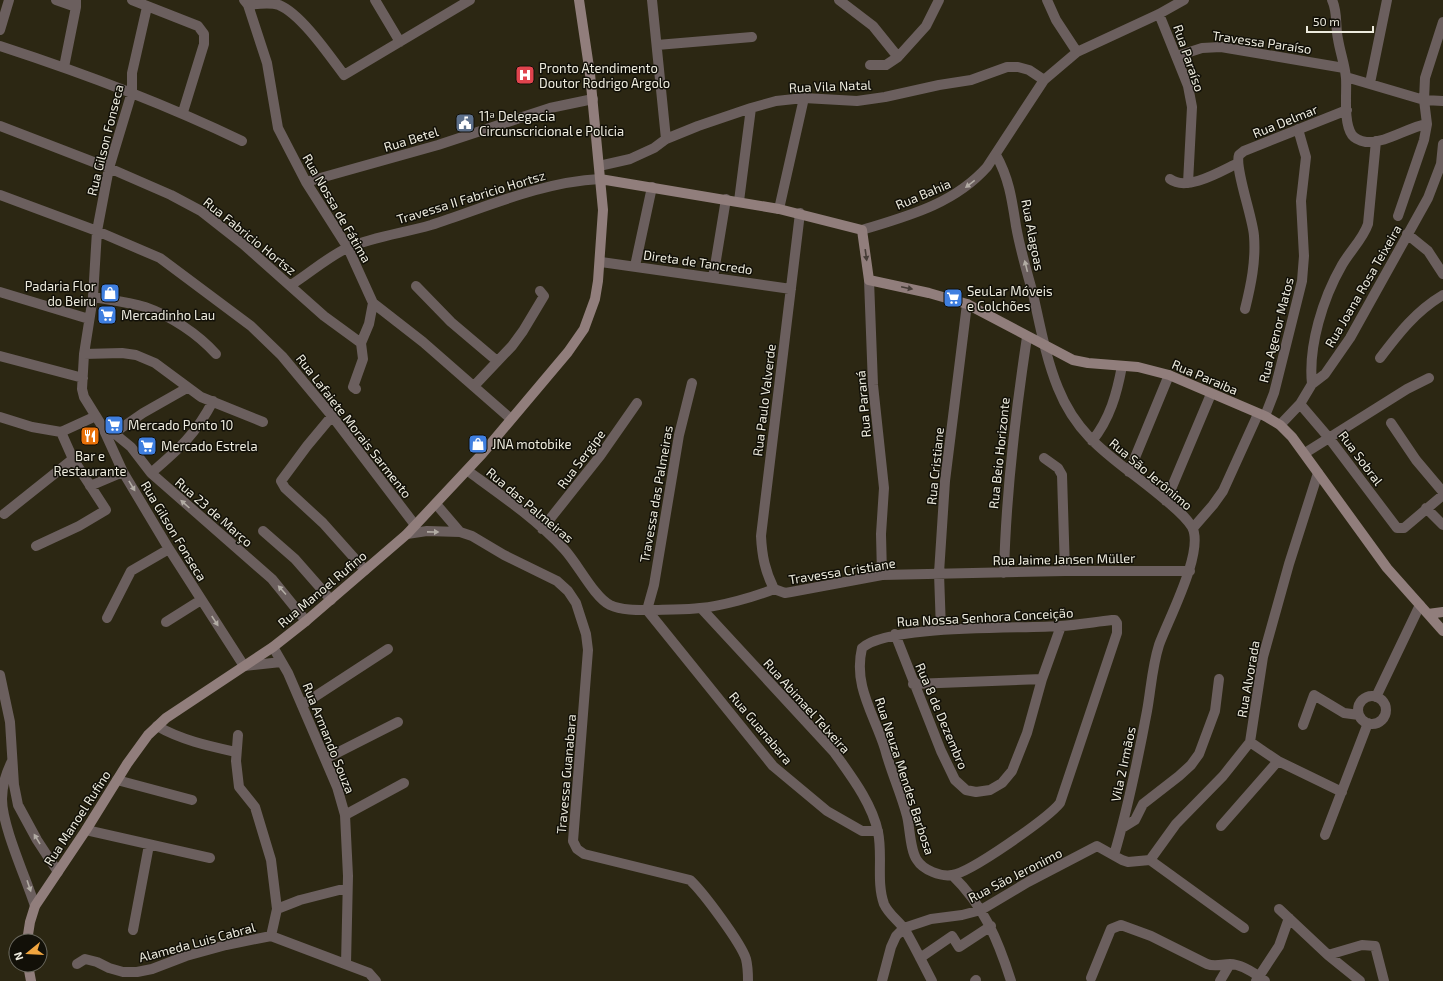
<svg xmlns="http://www.w3.org/2000/svg" width="1443" height="981" font-family="'Exo 2',sans-serif">
<style>
.lines{fill:none;stroke-linecap:round;stroke-linejoin:round}
.street{stroke:#6b5f5e;stroke-width:10}
.secondary{stroke:#917e7c;stroke-width:10}
.oneway{fill:#b2aca4}
.oneway2{fill:#453c36}
.labels{text-anchor:middle;stroke-width:3;stroke-linejoin:round;paint-order:stroke}
.street-label{font-size:13px;fill:#edebde;stroke:#121008}
.poi-label{font-size:13px;fill:#edebde;stroke:#121008;text-anchor:start}
</style>
<rect width="100%" height="100%" fill="#2c2713"/>
<g class="lines">
<path class="street" d="M 56,0 L 76,7
M 132,0 L 198,26 L 204,34 L 204,44 L 183,112
M 244,0 L 248,5 L 267,63 L 278,128 L 306,182 L 348,248 L 373,303 L 423,342 L 511,419
M 375,0 L 400,42
M 652,0 L 666,139
M 839,0 L 873,26 L 898,57
M 1047,0 L 1056,20 L 1077,52
M 1332,0 C 1338,12 1335,26 1338,39 C 1340,52 1345,65 1346,78 C 1347,93 1343,122 1352,135 C 1355,139 1361,141 1366,142 C 1387,143 1406,128 1427,124
M 248,5 C 258,4 269,2 279,5 C 301,14 329,55 344,75 L 470,0
M 147,7 L 132,73 L 132,92 L 109,168 L 97,231 L 93,297 L 84,354 L 82,389 L 84,397 L 102,426 L 123,472 L 169,549 L 244,666 L 281,662
M 1159,14 L 1188,86 L 1192,107 L 1188,183
M 0,30 L 9,0
M 657,45 L 752,37
M 0,46 C 83,73 163,103 242,141
M 1177,56 L 1202,48 L 1221,47 L 1344,68
M 870,65 L 886,65 L 898,57 L 926,26 L 939,0
M 64,67 L 76,7 L 76,0
M 1346,77 L 1424,100 L 1443,101
M 1370,83 L 1387,0
M 0,126 L 109,168 L 171,195 L 201,211 L 243,244 L 324,316 L 361,343
M 996,155 C 1009,178 1012,200 1016,226 C 1020,249 1027,272 1033,294 C 1040,325 1046,359 1058,388 C 1079,441 1117,460 1158,494 C 1170,504 1184,514 1192,527 C 1205,551 1168,620 1159,645 C 1152,667 1151,689 1147,711 C 1138,759 1128,808 1114,855
M 599,166 L 630,159 L 654,148 L 666,139 L 698,126 L 751,108 L 776,101 L 804,98 L 857,101 L 885,97 L 939,85 L 971,80 L 1007,67 L 1018,67 L 1029,70 L 1044,80
M 1170,179 C 1187,192 1221,171 1238,163
M 306,182 L 438,145 L 550,108 L 593,99
M 0,195 L 97,231 L 160,258 L 251,326 L 282,356 L 332,416 L 415,525
M 739,201 L 751,108
M 779,209 L 804,98
M 1398,216 L 1424,140 L 1427,124 L 1424,100 L 1425,78 L 1443,22
M 862,230 C 908,216 954,204 987,167 L 1044,80 L 1077,52 L 1159,14 L 1184,0
M 1407,234 L 1428,251 L 1443,274
M 601,262 L 791,289
M 635,266 L 652,187
M 713,278 L 726,199
M 869,280 L 873,385 L 884,488 L 881,534 L 882,575
M 291,285 C 310,273 329,256 349,247 C 376,236 404,233 431,225 C 487,207 541,182 600,179
M 416,286 L 451,322 L 497,361
M 0,292 L 89,319
M 93,297 C 110,300 128,302 145,307 C 171,316 198,334 216,354
M 1245,309 C 1251,285 1256,261 1254,236 C 1253,218 1234,167 1239,155 L 1244,151 L 1347,110
M 84,354 L 122,353 L 136,355 L 155,363 L 201,397 L 263,422
M 0,356 L 83,378
M 1380,358 C 1399,333 1416,311 1443,295
M 1312,384 C 1308,346 1323,298 1342,265 C 1350,251 1363,239 1368,224 L 1376,141
M 474,386 L 512,346 L 523,331 L 544,296 L 540,291
M 356,389 L 353,387 L 363,359 L 361,343 L 369,324 L 373,303
M 1300,404 L 1329,438 L 1397,528 L 1404,528 L 1443,495
M 332,416 L 307,446 L 281,481 L 285,488 L 323,523 L 365,570
M 1265,416 L 1274,393 L 1302,281 L 1304,256 L 1301,201 L 1306,157 L 1298,129
M 0,417 L 32,427 L 61,432 L 96,416
M 1391,423 L 1416,460 L 1443,492
M 1280,425 L 1300,404 L 1312,384 L 1325,374 L 1350,338 L 1428,198 L 1441,164 L 1443,144
M 102,426 L 109,429 L 131,447 L 151,473 L 272,579 L 306,621
M 114,433 L 143,413 L 187,388
M 1092,441 C 1110,419 1117,393 1122,366
M 1305,453 L 1407,389 L 1429,378
M 1044,458 L 1058,468 L 1062,475 L 1065,571
M 468,471 C 501,495 536,519 564,549 C 578,564 594,597 610,605 C 623,611 641,610 655,610 C 670,609 686,610 700,608 C 722,606 754,597 774,589
M 1129,472 L 1169,375
M 151,473 C 179,449 196,434 213,401
M 90,486 L 123,472
M 1166,501 L 1211,394
M 436,504 L 460,532
M 1426,508 L 1443,525
M 4,514 L 73,459
M 1193,528 L 1213,505 L 1223,491 L 1258,414
M 542,529 L 600,456 L 637,403
M 263,531 L 295,559 L 331,600
M 407,534 L 427,531 L 460,532 L 472,536 L 504,555 L 557,581 L 568,591 L 576,603 L 586,634 L 588,650 L 573,841 L 577,849 L 584,854 L 690,880 C 703,892 741,943 746,959 C 748,967 748,974 748,981
M 36,546 L 79,526 L 106,510 L 73,459 L 61,432
M 1004,573 C 1006,492 1015,416 1027,337
M 774,589 L 785,593 L 791,592 L 882,575 L 1065,571 L 1190,571
M 774,589 C 765,571 762,556 761,536 L 800,213
M 701,608 L 834,752 C 851,776 872,803 878,832 C 883,855 876,882 884,904 C 889,915 899,921 905,930 C 915,947 923,964 932,981
M 647,610 L 773,766 L 827,811 L 862,831 L 878,831
M 647,610 L 654,585 L 679,435 L 692,383
M 107,618 L 131,571 L 169,549
M 1112,620 L 1115,620 L 1117,623 L 1117,633 L 1060,803 C 1048,818 970,873 952,875 C 941,877 923,870 917,860 C 910,850 910,828 907,816 C 901,793 891,772 885,749 C 874,714 853,686 862,648 C 887,624 1021,629 1060,626 C 1077,625 1094,622 1112,620 Z
M 166,622 L 201,600
M 941,630 L 939,573 L 945,481 L 967,304
M 895,634 L 941,751 L 955,780 L 966,790 L 976,792 L 990,790 L 1002,783 L 1012,771 L 1027,733 L 1042,679 L 1061,626
M 273,647 L 288,673 L 325,759 L 337,787 L 345,815 L 348,876 L 346,964
M 0,675 L 10,722 L 14,785 L 18,805 L 37,840 L 58,872
M 913,684 L 1042,679
M1358 710a14 14 0 1 1 28 0a14 14 0 1 1-28 0Z
M 1376,697 L 1420,605
M 302,705 L 388,649
M 1303,725 L 1314,695 L 1344,713 L 1359,715
M 157,726 C 181,740 209,746 236,752
M 238,735 L 236,761 L 239,787 L 255,807 L 271,860 L 277,909 L 271,936
M 1250,742 L 1278,761 L 1342,792
M 325,759 L 398,722
M 12,761 C 6,773 2,786 2,799 C 2,826 26,878 35,906
M 117,780 L 192,800
M 345,815 L 404,783
M 1221,826 L 1278,761
M 1122,828 L 1135,820 L 1143,804 L 1179,776 L 1191,765 L 1199,754 L 1215,711 L 1219,679
M 86,830 L 210,858
M 1325,835 L 1368,723
M 1150,860 L 1176,824 L 1223,776 L 1250,742 L 1263,657 L 1289,564 L 1318,473
M 952,875 C 984,906 998,940 1011,981
M 277,909 L 300,900 L 347,888
M 1279,909 L 1328,955 L 1360,981
M 133,930 L 149,845
M 1328,955 L 1362,945 L 1375,946 L 1384,981
M 920,958 L 952,936 L 959,947 L 991,926
M 77,964 L 85,959 L 97,962 L 109,968 L 123,972 L 137,972 L 152,969 L 186,956 L 226,945 L 271,936 L 369,973 L 376,981
M 1091,978 L 1111,929 L 1121,925 L 1151,936 L 1207,964 C 1215,967 1222,964 1230,964 C 1242,964 1256,974 1265,981
M 882,981 L 891,947 L 896,936 L 904,928 L 931,919 L 962,915 L 981,910 L 1028,882 L 1097,846 L 1122,860 L 1128,862 L 1150,860 L 1244,928
M 975,981 L 976,980
M 1220,981 L 1230,964
M 1256,981 L 1279,946 L 1289,918"/>
<path class="secondary" d="M 600,179 L 779,209 L 862,230 L 869,280 L 929,293 L 967,304 L 1073,360 L 1088,363 L 1138,367 L 1169,375 L 1265,416 L 1280,425 L 1292,437 L 1387,568 L 1443,631
M 1428,614 L 1443,612
M 27,941 L 30,922 L 35,906 L 86,830 L 127,764 L 148,735 L 166,718 L 273,647 L 306,621 L 407,534 L 482,454 L 568,352 L 584,329 L 595,299 L 598,281 L 603,210 L 590,74 L 579,0
M 28,965 L 31,981"/>
</g>
<defs><path id="oneway-solid" d="M-6-.8H1V-3.2L6.5 0L1 3.2V.8H-6Z"/></defs>
<g class="oneway">
<use href="#oneway-solid" transform="translate(970 184) rotate(142)"/>
<use href="#oneway-solid" transform="translate(1026 266) rotate(-104)"/>
<use href="#oneway-solid" transform="translate(132 486) rotate(59)"/>
<use href="#oneway-solid" transform="translate(185 504) rotate(-138)"/>
<use href="#oneway-solid" transform="translate(433 532) rotate(1)"/>
<use href="#oneway-solid" transform="translate(282 590) rotate(-132)"/>
<use href="#oneway-solid" transform="translate(215 621) rotate(57)"/>
<use href="#oneway-solid" transform="translate(37 839) rotate(-121)"/>
<use href="#oneway-solid" transform="translate(29 886) rotate(71)"/>
</g>
<g class="oneway2">
<use href="#oneway-solid" transform="translate(866 255) rotate(82)"/>
<use href="#oneway-solid" transform="translate(907 288) rotate(12)"/>
</g>
<defs>
<g id="hospital-square" transform="scale(1)"><rect x="-9" y="-9" width="18" height="18" rx="4" fill="#e0444e" stroke="#121008"/><path d="M-5-5h3v3.5h4V-5h3V5h-3V1.5h-4V5h-3Z" fill="#fff"/></g>
<g id="civic-square" transform="scale(1)"><rect x="-9" y="-9" width="18" height="18" rx="4" fill="#5c6f8a" stroke="#121008"/><path d="M-.6-6.5H3V-4.5H.6V-3L4-1V1h2V6H-6V1h2V-1L-.6-3ZM-1.2 2.5V6h2.4V2.5Z" fill="#fff"/></g>
<g id="shop-square" transform="scale(1)"><rect x="-9" y="-9" width="18" height="18" rx="4" fill="#3f7fe0" stroke="#121008"/><path d="M-5-2.5h2.3a2.7 3.5 0 0 1 5.4 0H5L5.5 6h-11ZM-1.5-2.5h3a1.5 2.3 0 0 0-3 0Z" fill="#fff"/></g>
<g id="supermarket-square" transform="scale(1)"><rect x="-9" y="-9" width="18" height="18" rx="4" fill="#3f7fe0" stroke="#121008"/><path d="M-6-5.5h2.5l.6 2H6L4.5 2H-2.5L-4.4-4H-6ZM-1.5 3.2a1.3 1.3 0 1 0 .1 0ZM3 3.2a1.3 1.3 0 1 0 .1 0Z" fill="#fff"/></g>
<g id="restaurant-square" transform="scale(1)"><rect x="-9" y="-9" width="18" height="18" rx="4" fill="#e8710a" stroke="#121008"/><path d="M-5-6h1v4h1v-4h1v4h1v-4h1v5L-1.5 .5V6h-2V.5L-5-1ZM5-6V6H3V1.5H1.5Q1.5-4 5-6Z" fill="#fff"/></g>
</defs>
<g fill-rule="evenodd">
<use href="#hospital-square" x="525" y="75"/>
<use href="#civic-square" x="465" y="123"/>
<use href="#shop-square" x="110" y="293"/>
<use href="#supermarket-square" x="953" y="298"/>
<use href="#supermarket-square" x="107" y="315"/>
<use href="#supermarket-square" x="114" y="425"/>
<use href="#restaurant-square" x="90" y="436"/>
<use href="#shop-square" x="478" y="444"/>
<use href="#supermarket-square" x="147" y="446"/>
</g>
<g class="labels">
<g class="street-label">
<text transform="translate(1262 42) rotate(8)" y="5">Travessa Paraíso</text>
<text transform="translate(1189 58) rotate(71)" y="5">Rua Paraíso</text>
<text transform="translate(830 86) rotate(-2)" y="5">Rua Vila Natal</text>
<text transform="translate(1285 121) rotate(-22)" y="5">Rua Delmar</text>
<text transform="translate(411 139) rotate(-17)" y="5">Rua Betel</text>
<text transform="translate(105 140) rotate(-76)" y="5">Rua Gilson Fonseca</text>
<text transform="translate(923 194) rotate(-23)" y="5">Rua Bahia</text>
<text transform="translate(471 197) rotate(-17)" y="5">Travessa II Fabricio Hortsz</text>
<text transform="translate(337 208) rotate(60)" y="5">Rua Nossa de Fátima</text>
<text transform="translate(1033 235) rotate(79)" y="5">Rua Alagoas</text>
<text transform="translate(250 236) rotate(39)" y="5">Rua Fabricio Hortsz</text>
<text transform="translate(698 262) rotate(8)" y="5">Direta de Tancredo</text>
<text transform="translate(1363 286) rotate(-60)" y="5">Rua Joana Rosa Teixeira</text>
<text transform="translate(1276 330) rotate(-76)" y="5">Rua Agenor Matos</text>
<text transform="translate(1205 377) rotate(23)" y="5">Rua Paraiba</text>
<text transform="translate(764 400) rotate(-83)" y="5">Rua Paulo Valverde</text>
<text transform="translate(863 404) rotate(-95)" y="5">Rua Paraná</text>
<text transform="translate(354 426) rotate(52)" y="5">Rua Lafaiete Morais Sarmento</text>
<text transform="translate(999 453) rotate(-84)" y="5">Rua Beio Horizonte</text>
<text transform="translate(1361 458) rotate(53)" y="5">Rua Sobral</text>
<text transform="translate(581 459) rotate(-53)" y="5">Rua Sergipe</text>
<text transform="translate(935 466) rotate(-84)" y="5">Rua Cristiane</text>
<text transform="translate(1151 474) rotate(40)" y="5">Rua São Jerônimo</text>
<text transform="translate(656 494) rotate(-80)" y="5">Travessa das Palmeiras</text>
<text transform="translate(530 505) rotate(40)" y="5">Rua das Palmeiras</text>
<text transform="translate(214 512) rotate(41)" y="5">Rua 23 de Março</text>
<text transform="translate(174 531) rotate(59)" y="5">Rua Gilson Fonseca</text>
<text transform="translate(1064 559) rotate(-1)" y="5">Rua Jaime Jansen Müller</text>
<text transform="translate(842 571) rotate(-9)" y="5">Travessa Cristiane</text>
<text transform="translate(322 589) rotate(-40)" y="5">Rua Manoel Rufino</text>
<text transform="translate(985 617) rotate(-3)" y="5">Rua Nossa Senhora Conceição</text>
<text transform="translate(1248 679) rotate(-80)" y="5">Rua Alvorada</text>
<text transform="translate(807 706) rotate(48)" y="5">Rua Abimael Telxeira</text>
<text transform="translate(942 716) rotate(67)" y="5">Rua 8 de Dezembro</text>
<text transform="translate(761 728) rotate(50)" y="5">Rua Guanabara</text>
<text transform="translate(329 738) rotate(68)" y="5">Rua Armando Souza</text>
<text transform="translate(1123 764) rotate(-78)" y="5">Vila 2 Irmãos</text>
<text transform="translate(566 774) rotate(-85)" y="5">Travessa Guanabara</text>
<text transform="translate(905 776) rotate(72)" y="5">Rua Neuza Mendes Barbosa</text>
<text transform="translate(77 818) rotate(-57)" y="5">Rua Manoel Rufino</text>
<text transform="translate(1015 875) rotate(-27)" y="5">Rua São Jeronimo</text>
<text transform="translate(197 942) rotate(-15)" y="5">Alameda Luis Cabral</text>
</g>
<g class="poi-label">
<text x="539" y="73">Pronto Atendimento<tspan x="539" dy="15">Doutor Rodrigo Argolo</tspan></text>
<text x="479" y="121">11ª Delegacia<tspan x="479" dy="15">Circunscricional e Policia</tspan></text>
<text x="96" y="291" text-anchor="end">Padaria Flor<tspan x="96" dy="15">do Beiru</tspan></text>
<text x="967" y="296">SeuLar Móveis<tspan x="967" dy="15">e Colchões</tspan></text>
<text x="121" y="320">Mercadinho Lau</text>
<text x="128" y="430">Mercado Ponto 10</text>
<text x="492" y="449">JNA motobike</text>
<text x="161" y="451">Mercado Estrela</text>
<text x="90" y="461" text-anchor="middle">Bar e<tspan x="90" dy="15">Restaurante</tspan></text>
</g>
</g>
<g transform="translate(28 953) rotate(252)"><circle r="19" fill="#121008" stroke="#6a685e"/>
<path d="M0-3L7 15L0 10L-7 15Z" fill="#f1a640"/>
<text y="-6" font-size="11" font-weight="bold" text-anchor="middle" fill="#edebde">N</text>
</g>
<path d="M1307 26v6h66v-6" fill="none" stroke="#edebde" stroke-width="2"/>
<text x="1313" y="26" font-size="12" fill="#edebde" stroke="#121008" stroke-width="3" paint-order="stroke">50 m</text>
</svg>
